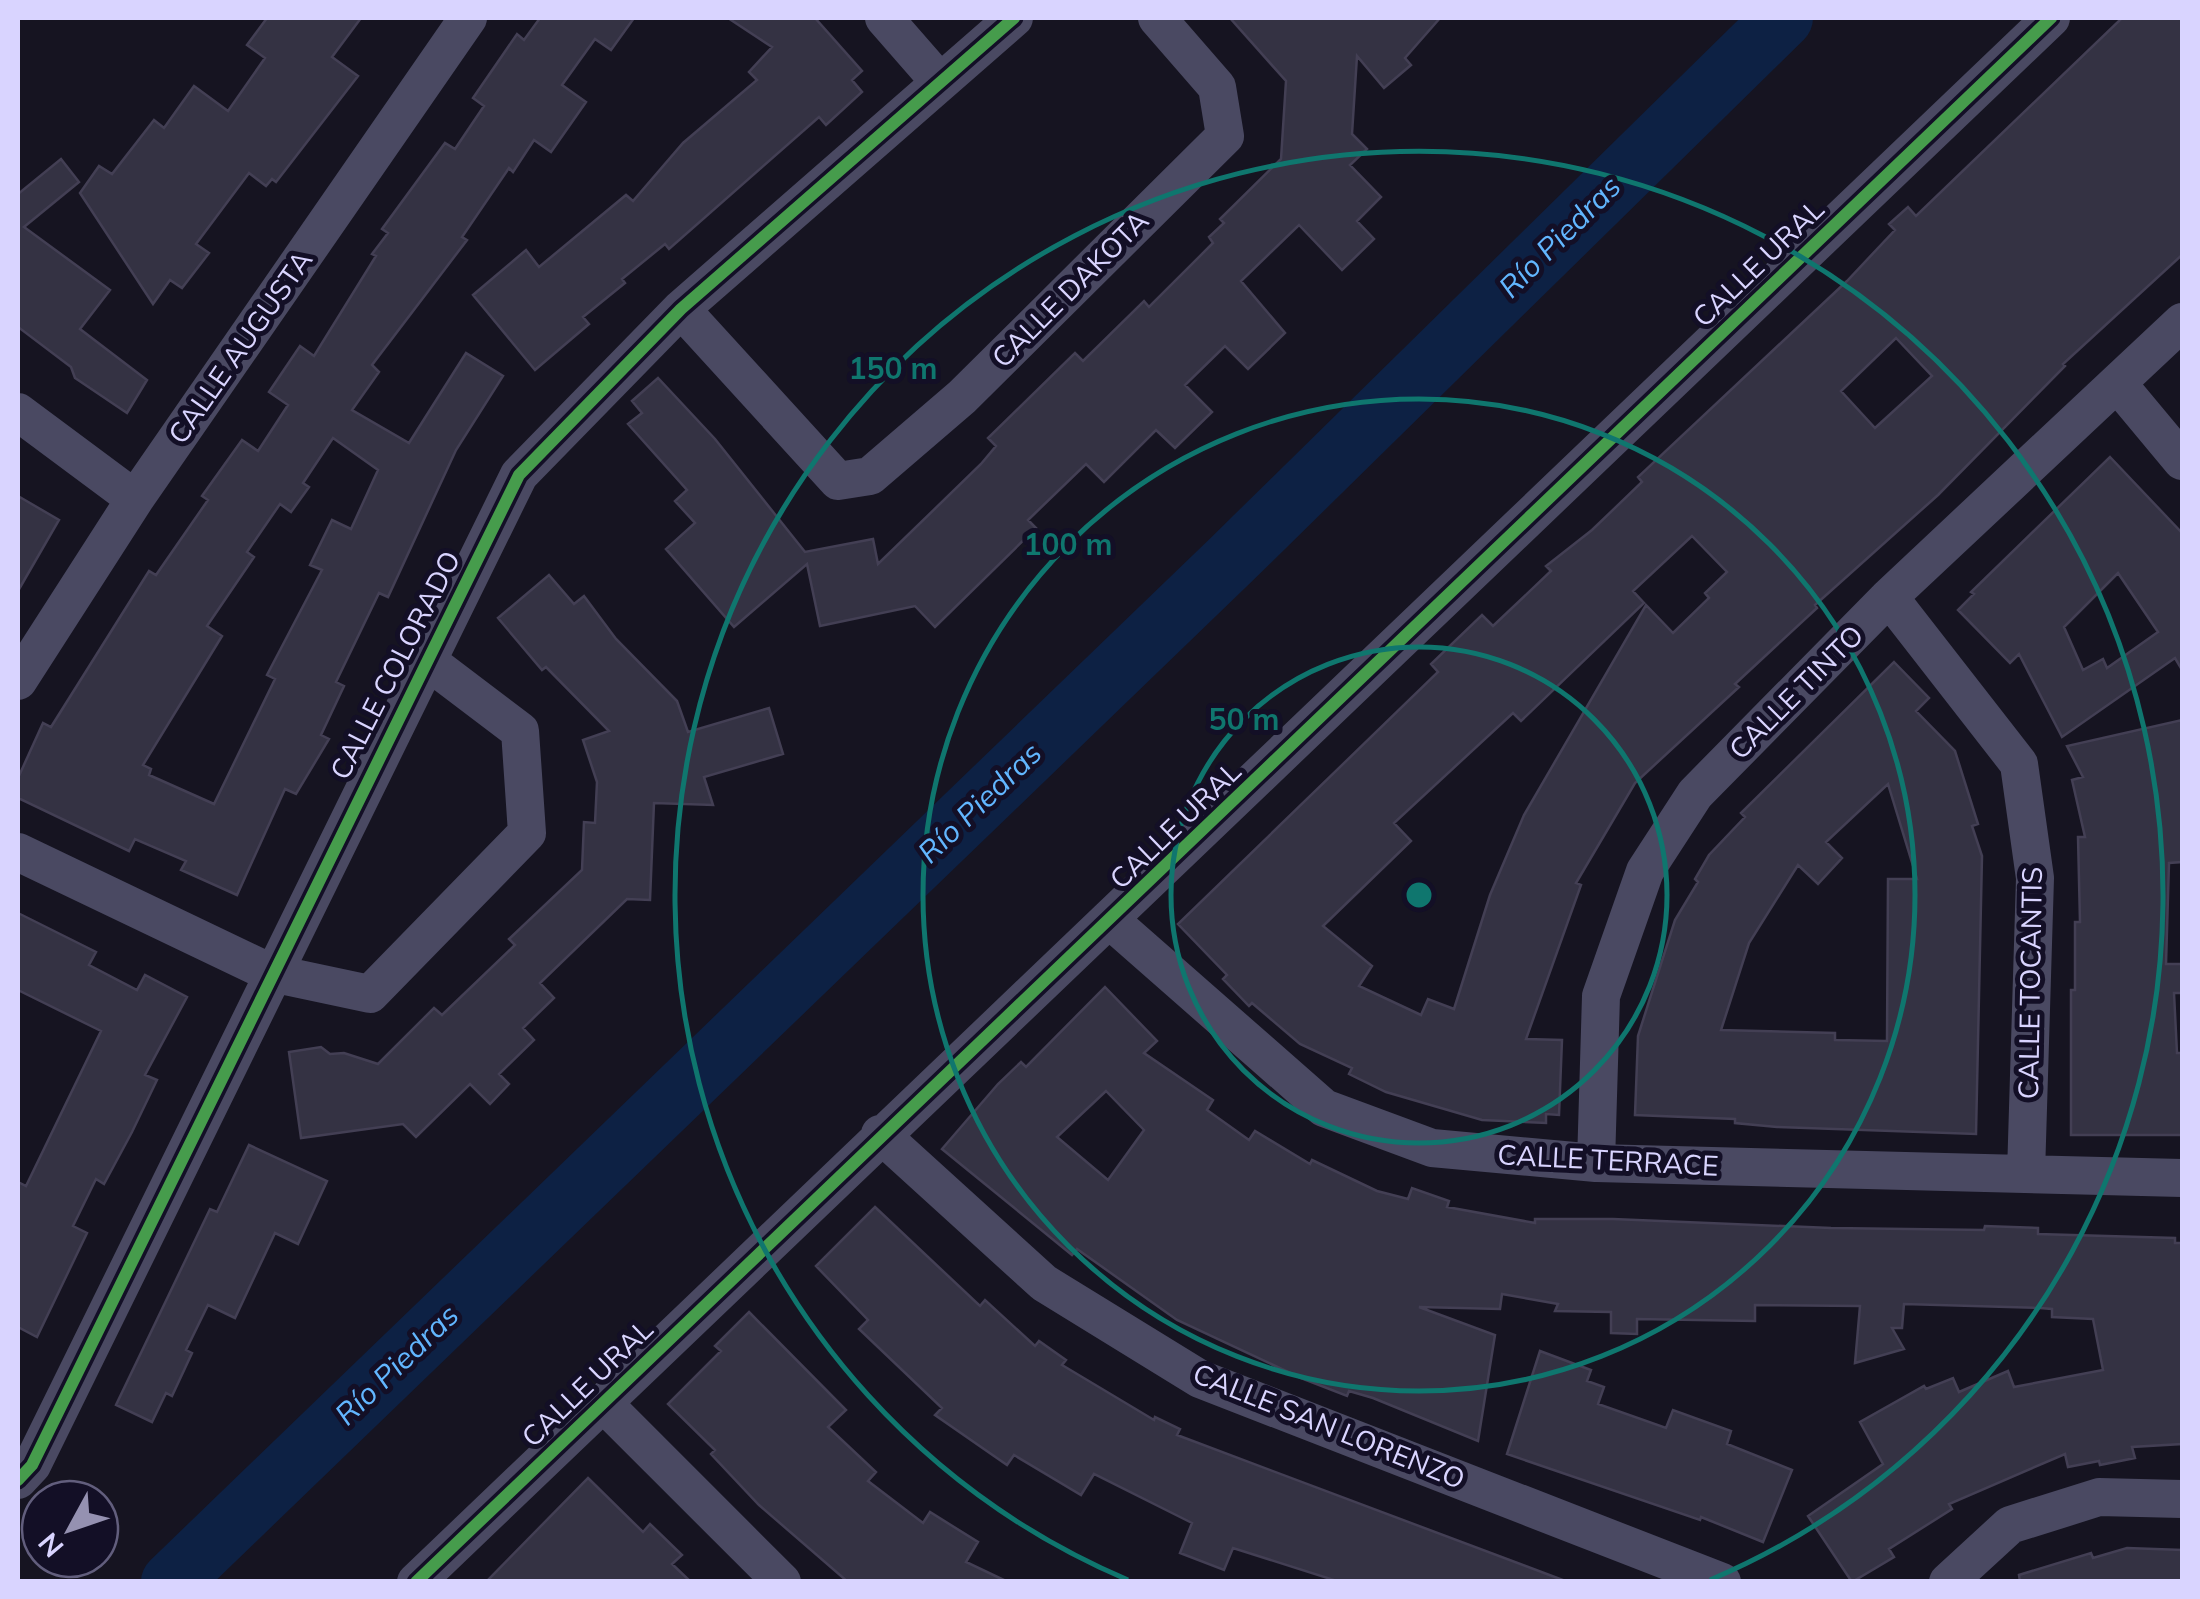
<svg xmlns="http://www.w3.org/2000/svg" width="2200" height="1599" font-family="Mulish,sans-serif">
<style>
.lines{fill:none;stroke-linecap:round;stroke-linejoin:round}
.river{stroke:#0d2144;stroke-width:60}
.building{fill:#343243;stroke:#433f54;stroke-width:2.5;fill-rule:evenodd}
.street{stroke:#4a4962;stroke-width:38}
.cycleway-casing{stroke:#130f26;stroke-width:19}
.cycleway{stroke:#469c4c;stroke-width:12}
.ring{fill:none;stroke:#0f766e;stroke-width:5}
.labels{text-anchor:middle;stroke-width:10;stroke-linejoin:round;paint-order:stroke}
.street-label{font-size:28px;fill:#d9d4ff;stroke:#130f26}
.water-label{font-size:30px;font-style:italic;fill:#62b6ff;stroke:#130f26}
.centre{fill:#0f766e;stroke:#130f26;stroke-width:5}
.ring-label{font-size:30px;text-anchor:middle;font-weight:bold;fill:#0f766e;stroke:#130f26;stroke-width:10;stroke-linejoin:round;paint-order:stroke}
</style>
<rect width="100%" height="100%" fill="#161421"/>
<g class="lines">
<path class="river" d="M 171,1582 L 1233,558 L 1783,18"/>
</g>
<path class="building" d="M 267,18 L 361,18 L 332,57 L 358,76 L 276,182 L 272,179 L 266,186 L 249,173 L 196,244 L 209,253 L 182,288 L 170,280 L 153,304 L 80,193 L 99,166 L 112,174 L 154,120 L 164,128 L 194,86 L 228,111 L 265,58 L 247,45 Z
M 540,18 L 634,18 L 611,50 L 595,39 L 562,85 L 586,102 L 551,152 L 534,140 L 513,172 L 509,168 L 462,237 L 467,240 L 372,365 L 379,372 L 352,410 L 409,443 L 466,353 L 503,376 L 456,450 L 388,597 L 379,593 L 336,682 L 344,686 L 321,735 L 329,739 L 296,794 L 285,789 L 237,895 L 181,870 L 186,861 L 135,839 L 129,851 L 18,798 L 18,778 L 43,723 L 51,727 L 149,571 L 156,575 L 208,500 L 202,496 L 242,440 L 258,451 L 288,405 L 269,392 L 300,346 L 314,356 L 376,256 L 372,254 L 388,233 L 382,229 L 445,143 L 455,149 L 484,106 L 473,98 L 517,34 L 524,40 ZM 333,438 L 378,470 L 351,529 L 332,520 L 310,565 L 322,570 L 267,675 L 275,679 L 214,804 L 149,775 L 151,769 L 143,765 L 222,636 L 207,626 L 254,557 L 247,552 L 280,504 L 291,512 L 309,487 L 303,483 Z
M 728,18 L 815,18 L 862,71 L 852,80 L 862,92 L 826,125 L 819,117 L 669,249 L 665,244 L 622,279 L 625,283 L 583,317 L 589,324 L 535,370 L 473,295 L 526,250 L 539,267 L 626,195 L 633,201 L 683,143 L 757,80 L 749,72 L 772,47 Z
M 1230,18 L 1440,18 L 1405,58 L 1411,65 L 1384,88 L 1357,56 L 1352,134 L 1367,149 L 1350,165 L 1381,197 L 1357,221 L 1374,239 L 1342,270 L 1299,225 L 1241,281 L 1285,333 L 1248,369 L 1225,346 L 1185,385 L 1212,412 L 1175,448 L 1156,430 L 1104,482 L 1086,464 L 1028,520 L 1036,528 L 935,627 L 915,606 L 820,626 L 807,564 L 734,627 L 666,549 L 695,523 L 675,501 L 687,490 L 628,424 L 642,413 L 632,401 L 658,378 L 715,439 L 805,552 L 873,539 L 878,564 L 981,464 L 996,446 L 988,438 L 1075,353 L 1083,361 L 1144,301 L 1149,307 L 1213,243 L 1209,237 L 1224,223 L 1220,219 L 1281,159 L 1286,81 Z
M 2122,18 L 2182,18 L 2182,255 L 2063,364 L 2065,366 L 1938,495 L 1815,605 L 1817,608 L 1735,684 L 1739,687 L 1635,783 L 1576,883 L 1581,885 L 1526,1039 L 1562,1040 L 1559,1115 L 1546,1114 L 1546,1123 L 1482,1120 L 1386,1092 L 1349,1074 L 1352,1068 L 1300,1044 L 1252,1003 L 1249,1006 L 1223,979 L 1227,975 L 1178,924 L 1438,672 L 1431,664 L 1482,615 L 1493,626 L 1551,571 L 1546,566 L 1592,530 L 1642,482 L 1638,477 L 1847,281 L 1895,230 L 1889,224 L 1908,207 L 1916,216 ZM 1896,338 L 1932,376 L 1875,428 L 1841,391 ZM 1692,536 L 1727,572 L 1705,593 L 1709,598 L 1673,633 L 1646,605 L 1524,815 L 1490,895 L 1454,1009 L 1428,999 L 1421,1015 L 1359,986 L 1372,966 L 1323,926 L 1411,841 L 1394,823 L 1513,713 L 1521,721 L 1644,603 L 1633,591 Z
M 61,159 L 79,182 L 24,227 L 110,290 L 80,329 L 147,380 L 127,413 L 75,378 L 71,367 L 18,327 L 18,194 Z
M 2110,457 L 2182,533 L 2182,670 L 2175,658 L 2062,737 L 2019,654 L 2010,663 L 1958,610 L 1974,594 L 1971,592 ZM 2118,573 L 2158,632 L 2107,668 L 2103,659 L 2083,670 L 2064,627 Z
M 18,496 L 59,520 L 18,591 Z
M 549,575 L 574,604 L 584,596 L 616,639 L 677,701 L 688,732 L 769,708 L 783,754 L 704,777 L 713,805 L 654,803 L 650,900 L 627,899 L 540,983 L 554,998 L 523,1028 L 534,1040 L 499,1074 L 509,1084 L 490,1104 L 470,1084 L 416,1137 L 403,1124 L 301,1138 L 289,1052 L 321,1047 L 330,1054 L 344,1053 L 378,1064 L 434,1008 L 442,1015 L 515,945 L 509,939 L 582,870 L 584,822 L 595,823 L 597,782 L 583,740 L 609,731 L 546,667 L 542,670 L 498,618 Z
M 1894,662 L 1929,698 L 1916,711 L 1955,751 L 1978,824 L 1972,826 L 1982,856 L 1976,1134 L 1777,1127 L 1735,1123 L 1735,1119 L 1635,1115 L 1638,1036 L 1675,920 L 1698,882 L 1695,879 L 1709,855 L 1745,817 L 1741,813 ZM 1888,784 L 1917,879 L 1888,879 L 1887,1041 L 1835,1040 L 1835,1033 L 1721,1030 L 1749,943 L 1798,865 L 1818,884 L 1842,858 L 1826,842 Z
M 2182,720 L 2182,862 L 2169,863 L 2166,964 L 2182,964 L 2182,993 L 2174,993 L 2177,1053 L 2182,1053 L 2182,1135 L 2071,1135 L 2071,990 L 2075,990 L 2075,922 L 2080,922 L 2078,837 L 2085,837 L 2072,780 L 2083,777 L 2067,746 Z
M 18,913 L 96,952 L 89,965 L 137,990 L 145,975 L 187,997 L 145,1075 L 157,1080 L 132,1132 L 104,1184 L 96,1179 L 73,1226 L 87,1233 L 37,1337 L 18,1327 L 18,1182 L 26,1186 L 101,1031 L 18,990 Z
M 1105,987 L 1157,1041 L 1144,1053 L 1213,1100 L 1207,1110 L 1249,1140 L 1255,1131 L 1310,1164 L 1312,1160 L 1377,1191 L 1408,1199 L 1412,1188 L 1449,1201 L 1447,1207 L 1535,1223 L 1535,1219 L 1613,1219 L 1831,1228 L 1984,1230 L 1985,1226 L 2038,1228 L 2038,1234 L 2175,1238 L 2175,1243 L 2182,1243 L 2182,1444 L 2132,1447 L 2135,1458 L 2100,1465 L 2099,1461 L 2068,1467 L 2065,1454 L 1949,1504 L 1952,1509 L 1889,1549 L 1894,1557 L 1852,1582 L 1808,1516 L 1883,1464 L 1860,1422 L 1924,1386 L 1926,1389 L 1953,1378 L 1959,1392 L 2008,1371 L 2014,1387 L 2103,1370 L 2093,1319 L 2052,1317 L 2052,1309 L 2040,1308 L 1904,1304 L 1902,1328 L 1892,1328 L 1904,1349 L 1855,1363 L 1860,1306 L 1755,1305 L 1755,1321 L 1637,1319 L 1637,1334 L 1611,1333 L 1611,1312 L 1555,1311 L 1558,1304 L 1502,1294 L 1500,1309 L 1419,1307 L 1495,1335 L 1478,1441 L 1373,1398 L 1349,1391 L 1347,1396 L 1301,1378 L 1177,1320 L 1077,1249 L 1072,1255 L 942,1149 L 998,1084 L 1021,1062 L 1026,1067 ZM 1106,1091 L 1144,1130 L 1108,1180 L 1057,1137 Z
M 249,1145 L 327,1181 L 298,1244 L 275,1233 L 235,1318 L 208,1305 L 186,1350 L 192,1353 L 172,1396 L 166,1393 L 152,1422 L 116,1405 L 210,1209 L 217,1212 Z
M 875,1207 L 980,1306 L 985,1300 L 1035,1346 L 1039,1341 L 1066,1360 L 1062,1365 L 1154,1420 L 1155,1417 L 1180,1429 L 1177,1435 L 1568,1582 L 1340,1582 L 1233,1548 L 1224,1570 L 1180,1553 L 1192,1523 L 1094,1474 L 1081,1495 L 1014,1455 L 1007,1465 L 935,1415 L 942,1408 L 859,1329 L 868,1320 L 816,1266 Z
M 749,1312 L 846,1410 L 828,1427 L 876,1472 L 868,1481 L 923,1523 L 930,1512 L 978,1542 L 966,1562 L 1008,1582 L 848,1582 L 759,1505 L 711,1454 L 715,1450 L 668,1404 L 721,1351 L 715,1346 Z
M 1540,1351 L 1591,1370 L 1587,1381 L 1604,1387 L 1598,1404 L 1666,1428 L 1673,1410 L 1731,1431 L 1727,1444 L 1792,1470 L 1763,1542 L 1701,1517 L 1700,1520 L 1507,1454 Z
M 588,1478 L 643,1532 L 650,1524 L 682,1555 L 672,1564 L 691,1582 L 486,1582 Z
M 2127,1548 L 2182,1550 L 2182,1582 L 2020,1582 L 2019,1575 L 2091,1553 L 2093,1558 Z"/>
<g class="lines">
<path class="street" d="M 884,18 L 939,81
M 681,309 L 838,481 L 870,476 L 962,397 L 1225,136 L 1217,87 L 1157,18
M 2117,383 L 2182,461
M 18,412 L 135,499
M 1889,597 L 2019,764 L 2035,878 L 2026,1174
M 18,681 L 135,499 L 468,18
M 18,852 L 271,973 L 370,994 L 527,833 L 520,731 L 425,659
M 1111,921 L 1324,1108 L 1432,1148 L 1596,1163 L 2182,1178
M 880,1134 L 1044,1283 L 1200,1379 L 1722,1582
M 1596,1163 L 1601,996 L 1645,871 L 1695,794 L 1889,597 L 2182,322
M 603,1403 L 782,1582
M 18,1480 L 32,1465 L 519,475 L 681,309 L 1014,18
M 416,1582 L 2051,18
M 1948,1582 L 2010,1525 L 2099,1497 L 2182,1499"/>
<g class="cycleway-casing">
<path id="cycleway" d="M 18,1480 L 32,1465 L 519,475 L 681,309 L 1014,18
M 416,1582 L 2051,18"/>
</g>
<use href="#cycleway" class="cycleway"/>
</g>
<g class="ring">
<circle cx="1419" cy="895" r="248"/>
<circle cx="1419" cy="895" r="496"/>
<path d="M1128 1580A744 744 0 1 1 1710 1580"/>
</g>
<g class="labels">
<g class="street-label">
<text transform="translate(1758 263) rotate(-44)" y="10">CALLE URAL</text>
<text transform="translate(1070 289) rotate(-45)" y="10">CALLE DAKOTA</text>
<text transform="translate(240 347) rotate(-55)" y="10">CALLE AUGUSTA</text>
<text transform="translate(395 665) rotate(-63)" y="10">CALLE COLORADO</text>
<text transform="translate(1796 692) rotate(-45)" y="10">CALLE TINTO</text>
<text transform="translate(1175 825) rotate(-44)" y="10">CALLE URAL</text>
<text transform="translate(2030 983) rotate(-89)" y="10">CALLE TOCANTIS</text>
<text transform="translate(1608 1160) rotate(3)" y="10">CALLE TERRACE</text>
<text transform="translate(587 1383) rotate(-44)" y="10">CALLE URAL</text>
<text transform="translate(1329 1426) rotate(22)" y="10">CALLE SAN LORENZO</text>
</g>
<g class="water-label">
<text transform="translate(1560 237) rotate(-45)" y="10">Río Piedras</text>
<text transform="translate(980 803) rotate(-44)" y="10">Río Piedras</text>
<text transform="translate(397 1365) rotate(-44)" y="10">Río Piedras</text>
</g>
</g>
<circle cx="1419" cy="895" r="15" class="centre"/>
<g class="ring-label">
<text x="893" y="379">150 m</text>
<text x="1068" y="555">100 m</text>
<text x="1244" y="730">50 m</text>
</g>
<rect width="2200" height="1599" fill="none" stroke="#d9d4ff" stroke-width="40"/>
<g transform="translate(70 1529) rotate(230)"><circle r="48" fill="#130f26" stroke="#625e7d" stroke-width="2.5"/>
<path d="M0-8L18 38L0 25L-18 38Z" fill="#9591b1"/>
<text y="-15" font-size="28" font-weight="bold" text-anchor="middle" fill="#d9d4ff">N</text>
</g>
</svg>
